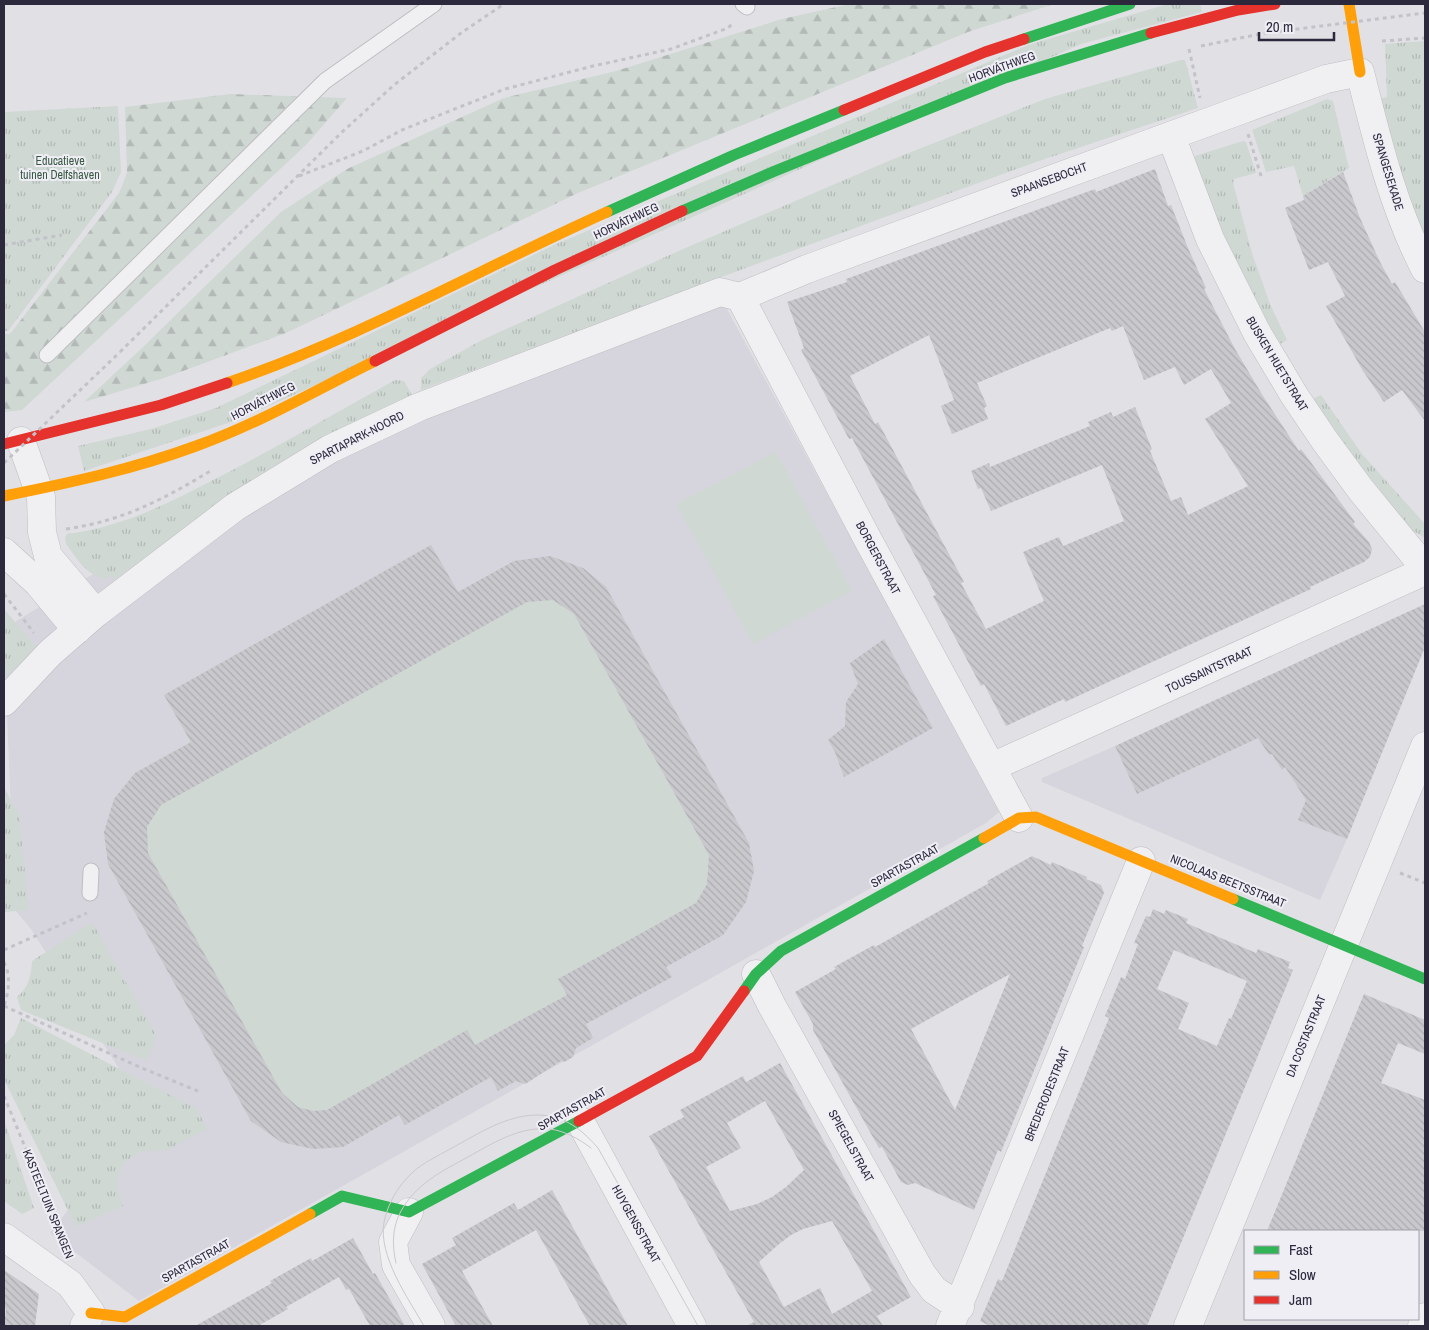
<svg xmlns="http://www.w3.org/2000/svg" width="1429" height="1330" font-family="'Archivo Narrow',sans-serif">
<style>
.built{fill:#d6d4dd}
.grass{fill:url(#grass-tufts)}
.forest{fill:url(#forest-firs)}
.pitch{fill:#cfd8d3}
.building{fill:url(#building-back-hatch);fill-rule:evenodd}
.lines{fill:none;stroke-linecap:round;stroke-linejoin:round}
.lane-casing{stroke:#bebec2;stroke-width:17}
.street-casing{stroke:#bebec2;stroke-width:29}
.path{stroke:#c3c2c9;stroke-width:3;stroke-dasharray:4 4;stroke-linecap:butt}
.lane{stroke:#f0f0f2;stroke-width:15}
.street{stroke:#f0f0f2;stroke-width:28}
.fast{stroke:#30b455;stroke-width:11}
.slow{stroke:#ff9f0a;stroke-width:11}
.jam{stroke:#e5322d;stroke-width:11}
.tram{stroke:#cac9cd;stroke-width:1}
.path-bridge{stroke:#c3c2c9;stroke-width:3;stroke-dasharray:4 4;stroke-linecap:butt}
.labels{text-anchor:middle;stroke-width:4;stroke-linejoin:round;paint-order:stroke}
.street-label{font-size:12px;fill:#2c293d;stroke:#efeef5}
.park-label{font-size:12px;fill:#385842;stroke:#efeef5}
</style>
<defs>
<pattern id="grass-tufts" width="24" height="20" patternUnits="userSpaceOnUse" patternTransform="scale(1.25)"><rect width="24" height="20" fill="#cfd8d3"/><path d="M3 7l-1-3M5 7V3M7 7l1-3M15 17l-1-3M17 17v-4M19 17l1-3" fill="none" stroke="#b2b9b6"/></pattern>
<pattern id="forest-firs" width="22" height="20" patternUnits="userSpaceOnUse" patternTransform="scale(1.25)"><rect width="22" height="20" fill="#cfd8d3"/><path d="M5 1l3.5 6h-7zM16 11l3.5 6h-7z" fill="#b2b9b6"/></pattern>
<pattern id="building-back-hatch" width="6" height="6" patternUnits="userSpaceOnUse" patternTransform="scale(1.25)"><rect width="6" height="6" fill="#c9c8cd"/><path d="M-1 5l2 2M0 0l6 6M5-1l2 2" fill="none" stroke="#adacb1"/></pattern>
</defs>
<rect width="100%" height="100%" fill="#e1e1e5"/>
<path class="built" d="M 708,274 L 999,812 L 986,823 L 139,1301 L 50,1233 L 71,1206 L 152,1121 L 31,929 L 15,910 L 4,639 L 5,628 L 168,528 L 401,403 Z
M 1258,737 L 1269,755 L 1272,754 L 1285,767 L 1297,786 L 1347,839 L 1320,900 L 1042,782 L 1042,778 L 1115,746 L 1137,794 Z"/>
<path class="grass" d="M 1168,4 L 1200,4 L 1202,12 L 1081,44 L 237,420 L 84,471 L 78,446 L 151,429 L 216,408 L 556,244 L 1031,44 Z
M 1425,41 L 1425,249 L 1410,217 L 1379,99 L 1387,97 L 1385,44 Z
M 1181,60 L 1185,60 L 1198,108 L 1036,162 L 743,269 L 421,390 L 421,378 L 430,369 L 482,340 L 683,249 L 891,160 L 1045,99 Z
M 1327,99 L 1333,101 L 1349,168 L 1303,196 L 1294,166 L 1266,172 L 1252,130 Z
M 118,106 L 121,172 L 112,192 L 8,331 L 4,331 L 4,112 Z
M 1243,141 L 1246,142 L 1256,173 L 1234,179 L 1233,183 L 1252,253 L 1270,304 L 1287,340 L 1280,344 L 1255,300 L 1222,234 L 1193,162 L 1195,156 Z
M 395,380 L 404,381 L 416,402 L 221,507 L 113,580 L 111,576 L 105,579 C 84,573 78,560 66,544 L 65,538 L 67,534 C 122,527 167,504 215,479 C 276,448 335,413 395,380 Z
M 1321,395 L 1362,454 L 1425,524 L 1425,538 L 1410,529 L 1336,434 L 1313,399 Z
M 4,609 L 37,648 L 4,679 Z
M 4,787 L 19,815 L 29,910 L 4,912 Z
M 92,922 L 157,1037 L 147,1061 L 21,1010 L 17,997 C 29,987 31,976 32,961 Z
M 21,1018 L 197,1109 L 207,1129 L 168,1150 L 140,1152 L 124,1163 L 117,1182 L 123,1206 L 76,1227 L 4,1079 L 4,1045 L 14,1035 Z
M 4,1120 L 34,1208 L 22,1214 L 4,1201 Z"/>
<path class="forest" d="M 850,4 L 1054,4 L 968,32 L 578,193 L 286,333 L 164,378 L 84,402 L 144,346 L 281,212 L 347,169 L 504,98 L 616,71 L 782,19 Z
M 230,94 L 347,98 L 306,145 L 22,410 L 4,412 L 4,334 L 10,334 L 119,193 L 127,173 L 125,107 Z"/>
<path class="pitch" d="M 776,452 L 852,591 L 753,644 L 676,504 Z
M 431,545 L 458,592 L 550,556 L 583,568 L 606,587 L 749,843 L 666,967 L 672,977 L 583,1026 L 591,1035 L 590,1040 L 576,1048 L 573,1057 L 564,1062 L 556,1060 L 555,1065 L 541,1073 L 536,1071 L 534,1079 L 525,1084 L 493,1076 L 405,1125 L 400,1115 L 343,1146 L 281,1142 L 253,1123 L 245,1110 L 108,865 L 104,832 L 114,799 L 134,774 L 190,742 L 164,695 Z"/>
<path class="building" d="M 1155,169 L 1168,206 L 1171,205 L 1188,248 L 1206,288 L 1204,289 L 1235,349 L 1263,396 L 1299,451 L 1301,449 L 1355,522 L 1353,524 L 1369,542 L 1372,549 L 1370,557 L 1364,562 L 1310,587 L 1311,589 L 1065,702 L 1064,699 L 1006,726 L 984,684 L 981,686 L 933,596 L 936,595 L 852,438 L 849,439 L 801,350 L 804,348 L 787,302 L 847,282 L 846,279 L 1095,189 L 1096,192 ZM 1123,326 L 1144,380 L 1175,367 L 1184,385 L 1211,369 L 1231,403 L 1205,419 L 1248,486 L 1188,515 L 1181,497 L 1171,501 L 1150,451 L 1152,449 L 1135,407 L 1113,417 L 1111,412 L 1088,422 L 1090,426 L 990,467 L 989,463 L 971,471 L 978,489 L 981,488 L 991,511 L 1102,465 L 1124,521 L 1063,546 L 1059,537 L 1023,552 L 1044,601 L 986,629 L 961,583 L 964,582 L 878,422 L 875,424 L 850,376 L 929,335 L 954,400 L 941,406 L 952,434 L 988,419 L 984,408 L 987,406 L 977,383 L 1110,328 L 1112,331 Z
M 1343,172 L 1360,218 L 1380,262 L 1392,284 L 1395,282 L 1425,332 L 1425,421 L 1402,390 L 1384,402 L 1363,371 L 1326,306 L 1345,296 L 1328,262 L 1309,270 L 1285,208 L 1304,200 L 1303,196 Z
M 431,545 L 458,592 L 514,561 L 550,556 L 583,568 L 606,587 L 749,843 L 754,871 L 746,902 L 723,935 L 666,967 L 672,977 L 586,1024 L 593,1038 L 576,1048 L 573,1057 L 564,1062 L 561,1061 L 525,1084 L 516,1081 L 498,1091 L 491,1077 L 405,1125 L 399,1115 L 343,1147 L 313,1149 L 281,1142 L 251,1121 L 108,864 L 104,832 L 114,799 L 135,773 L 191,742 L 164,695 ZM 553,600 L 574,614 L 709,855 L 707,884 L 696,903 L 558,979 L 567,995 L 475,1045 L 467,1030 L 327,1110 L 313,1111 L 298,1107 L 282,1093 L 148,853 L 147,827 L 161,805 L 527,602 Z
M 1425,604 L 1425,647 L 1347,839 L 1298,820 L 1306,800 L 1285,767 L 1282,770 L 1272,754 L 1269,755 L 1258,738 L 1137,794 L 1115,746 Z
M 884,639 L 933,728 L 844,777 L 835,752 L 828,740 L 845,726 L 846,702 L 858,684 L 850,663 Z
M 1032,856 L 1051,865 L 1052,862 L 1087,877 L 1086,879 L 1101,885 L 1104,893 L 1082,946 L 1084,947 L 1001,1152 L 998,1150 L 974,1210 L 915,1183 L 908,1185 L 901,1182 L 882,1147 L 879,1148 L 813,1030 L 813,1024 L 795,992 L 836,969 L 834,967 L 874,945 L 875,947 L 989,883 L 987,881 ZM 1010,974 L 986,1033 L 955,1110 L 911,1029 Z
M 1153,909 L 1164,914 L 1166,910 L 1188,919 L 1186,923 L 1256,953 L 1258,949 L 1290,962 L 1288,968 L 1293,970 L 1147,1326 L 990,1326 L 980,1321 L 998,1279 L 1002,1281 L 1109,1018 L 1105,1016 L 1121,977 L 1125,979 L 1138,944 L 1134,943 L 1146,916 L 1150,917 ZM 1174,950 L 1247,981 L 1231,1019 L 1229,1018 L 1217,1046 L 1178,1029 L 1189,1003 L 1157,989 Z
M 1364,994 L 1425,1020 L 1425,1054 L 1398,1043 L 1381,1083 L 1425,1100 L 1425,1231 L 1267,1231 Z
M 780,1063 L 911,1297 L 877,1316 L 883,1326 L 746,1326 L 754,1322 L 649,1136 L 684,1117 L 680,1110 L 743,1076 L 746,1082 ZM 765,1101 L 804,1170 L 786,1187 L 772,1197 L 757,1204 L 730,1211 L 706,1167 L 741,1148 L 727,1123 ZM 832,1221 L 872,1291 L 832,1314 L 820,1288 L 784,1307 L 759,1262 L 779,1244 L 791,1235 L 803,1229 Z
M 552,1190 L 628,1326 L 590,1326 L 536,1230 L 462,1271 L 493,1326 L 456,1326 L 422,1264 L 456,1245 L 452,1238 L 514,1203 L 518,1210 Z
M 353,1238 L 373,1274 L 375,1273 L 405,1326 L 370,1326 L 349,1289 L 346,1290 L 339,1277 L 286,1307 L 288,1309 L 258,1326 L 195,1326 L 272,1283 L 270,1281 L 311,1258 L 312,1261 Z
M 4,1270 L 39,1294 L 35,1326 L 4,1326 L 6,1309 L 4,1307 Z"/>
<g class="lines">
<g class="lane-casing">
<path id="lane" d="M 743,4 L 747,7
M 47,355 L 325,81 L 434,4
M 90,893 L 91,871"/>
</g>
<g class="street-casing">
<path id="street" d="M 1171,136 L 1210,239 L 1257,333 L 1294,395 L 1325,441 L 1361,490 L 1425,568
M 740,297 L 807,269 L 1241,110 L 1326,79 L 1360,72 C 1377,140 1393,207 1425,269
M 740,297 L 867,538 L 1019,818
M 21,441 L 41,497 L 42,532 L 48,556 L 96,613
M 4,552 L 38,583 L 77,630
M 4,702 L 50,653 L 96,613 L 235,507 L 330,449 L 419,407 L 720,292 L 740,297
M 992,767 L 1425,571
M 756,974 L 772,1006 L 922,1274 L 934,1290 L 960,1307
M 580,1121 L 692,1326
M 409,1212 L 393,1242 L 396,1265 L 431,1326
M 4,1237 L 70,1284 L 91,1313 L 84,1326
M 950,1326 L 1141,861
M 1188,1326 L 1425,746
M 1422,1326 L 1425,1317"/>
</g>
<path class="path" d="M 1382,41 L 1425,38
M 1189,49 L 1200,98
M 1248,134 L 1262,179
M 299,176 L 363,151 L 402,130 L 505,89 L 593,66 L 671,49 L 728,28 L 734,22
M 4,245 L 62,235
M 120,352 L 341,133 L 394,85 L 461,33 L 504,4
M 66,529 C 123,521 164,499 212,470
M 4,594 L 34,633
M 1400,873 L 1425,883
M 4,950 L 87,913
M 4,962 C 11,976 9,991 4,1006
M 4,1006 L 144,1069 L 198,1091
M 4,1096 L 66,1247"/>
<use href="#lane" class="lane"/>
<use href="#street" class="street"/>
<path class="fast" d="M 1024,39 L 1130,4
M 682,211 L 775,171 L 1005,78 L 1151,33
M 607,212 L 734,155 L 844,110
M 1233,899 L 1425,979
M 744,991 L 756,974 L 781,951 L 984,838
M 310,1214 L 342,1196 L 409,1212 L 579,1121"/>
<path class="slow" d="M 1349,4 L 1360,72
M 227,383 C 359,338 480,269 607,212
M 4,496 C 69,483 134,469 196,446 C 258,424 316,390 375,361
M 984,838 L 1019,818 L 1036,817 L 1233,899
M 91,1313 L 125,1317 L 310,1214"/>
<path class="jam" d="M 1151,33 L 1238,10 L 1275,4
M 844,110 L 985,52 L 1024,39
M 375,361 L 555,270 L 682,211
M 4,444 L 161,405 L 227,383
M 579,1121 L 697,1056 L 744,991"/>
<path class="tram" d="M 396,1263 C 392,1246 392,1227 401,1211 C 416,1184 442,1171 468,1157 C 493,1143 520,1126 550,1129 C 565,1131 579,1139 591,1148
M 424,1326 C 408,1298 378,1256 384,1222 C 388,1203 398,1186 412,1173 C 422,1163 438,1156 450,1149 C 480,1133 513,1110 549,1116 C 569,1119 585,1133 598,1148 L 698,1326"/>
<path class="path-bridge" d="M 1201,46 L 1265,33 L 1425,13
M 4,463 L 120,352"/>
</g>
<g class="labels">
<g class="street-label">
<text transform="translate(1002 67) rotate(-20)" y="4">HORVÁTHWEG</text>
<text transform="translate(1388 172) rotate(73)" y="4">SPANGESEKADE</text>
<text transform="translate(1049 180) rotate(-20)" y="4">SPAANSEBOCHT</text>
<text transform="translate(626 221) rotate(-25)" y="4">HORVÁTHWEG</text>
<text transform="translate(1277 364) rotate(59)" y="4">BUSKEN HUETSTRAAT</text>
<text transform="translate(263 401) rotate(-27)" y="4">HORVÁTHWEG</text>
<text transform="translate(357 438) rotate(-27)" y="4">SPARTAPARK-NOORD</text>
<text transform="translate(878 558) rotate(62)" y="4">BORGERSTRAAT</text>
<text transform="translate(1209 670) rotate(-25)" y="4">TOUSSAINTSTRAAT</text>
<text transform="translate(905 866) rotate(-29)" y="4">SPARTASTRAAT</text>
<text transform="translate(1228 881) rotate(22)" y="4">NICOLAAS BEETSSTRAAT</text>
<text transform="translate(1306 1036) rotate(-68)" y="4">DA COSTASTRAAT</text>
<text transform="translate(1047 1094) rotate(-68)" y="4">BREDERODESTRAAT</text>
<text transform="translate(572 1109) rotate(-29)" y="4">SPARTASTRAAT</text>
<text transform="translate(851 1146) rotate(61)" y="4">SPIEGELSTRAAT</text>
<text transform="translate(48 1204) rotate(68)" y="4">KASTEELTUIN SPANGEN</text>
<text transform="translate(636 1224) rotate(61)" y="4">HUYGENSSTRAAT</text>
<text transform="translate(196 1261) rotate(-29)" y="4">SPARTASTRAAT</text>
</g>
<g class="park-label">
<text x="60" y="165">Educatieve<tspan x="60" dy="14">tuinen Delfshaven</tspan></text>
</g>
</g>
<rect width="1429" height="1330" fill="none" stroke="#2c293d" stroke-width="10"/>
<rect x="1244" y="1230" width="175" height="90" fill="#efeef5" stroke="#a19fab"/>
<rect x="1254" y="1246" width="25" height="8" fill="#30b455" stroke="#a19fab"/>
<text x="1289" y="1255" font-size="15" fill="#2c293d">Fast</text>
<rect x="1254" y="1271" width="25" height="8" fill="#ff9f0a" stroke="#a19fab"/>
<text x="1289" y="1280" font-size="15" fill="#2c293d">Slow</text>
<rect x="1254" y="1296" width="25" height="8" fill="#e5322d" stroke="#a19fab"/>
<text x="1289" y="1305" font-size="15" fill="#2c293d">Jam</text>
<path d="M1259 32v8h75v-8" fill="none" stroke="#2c293d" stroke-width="2.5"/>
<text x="1266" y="32" font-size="15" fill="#2c293d" stroke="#efeef5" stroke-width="4" paint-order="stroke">20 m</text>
</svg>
